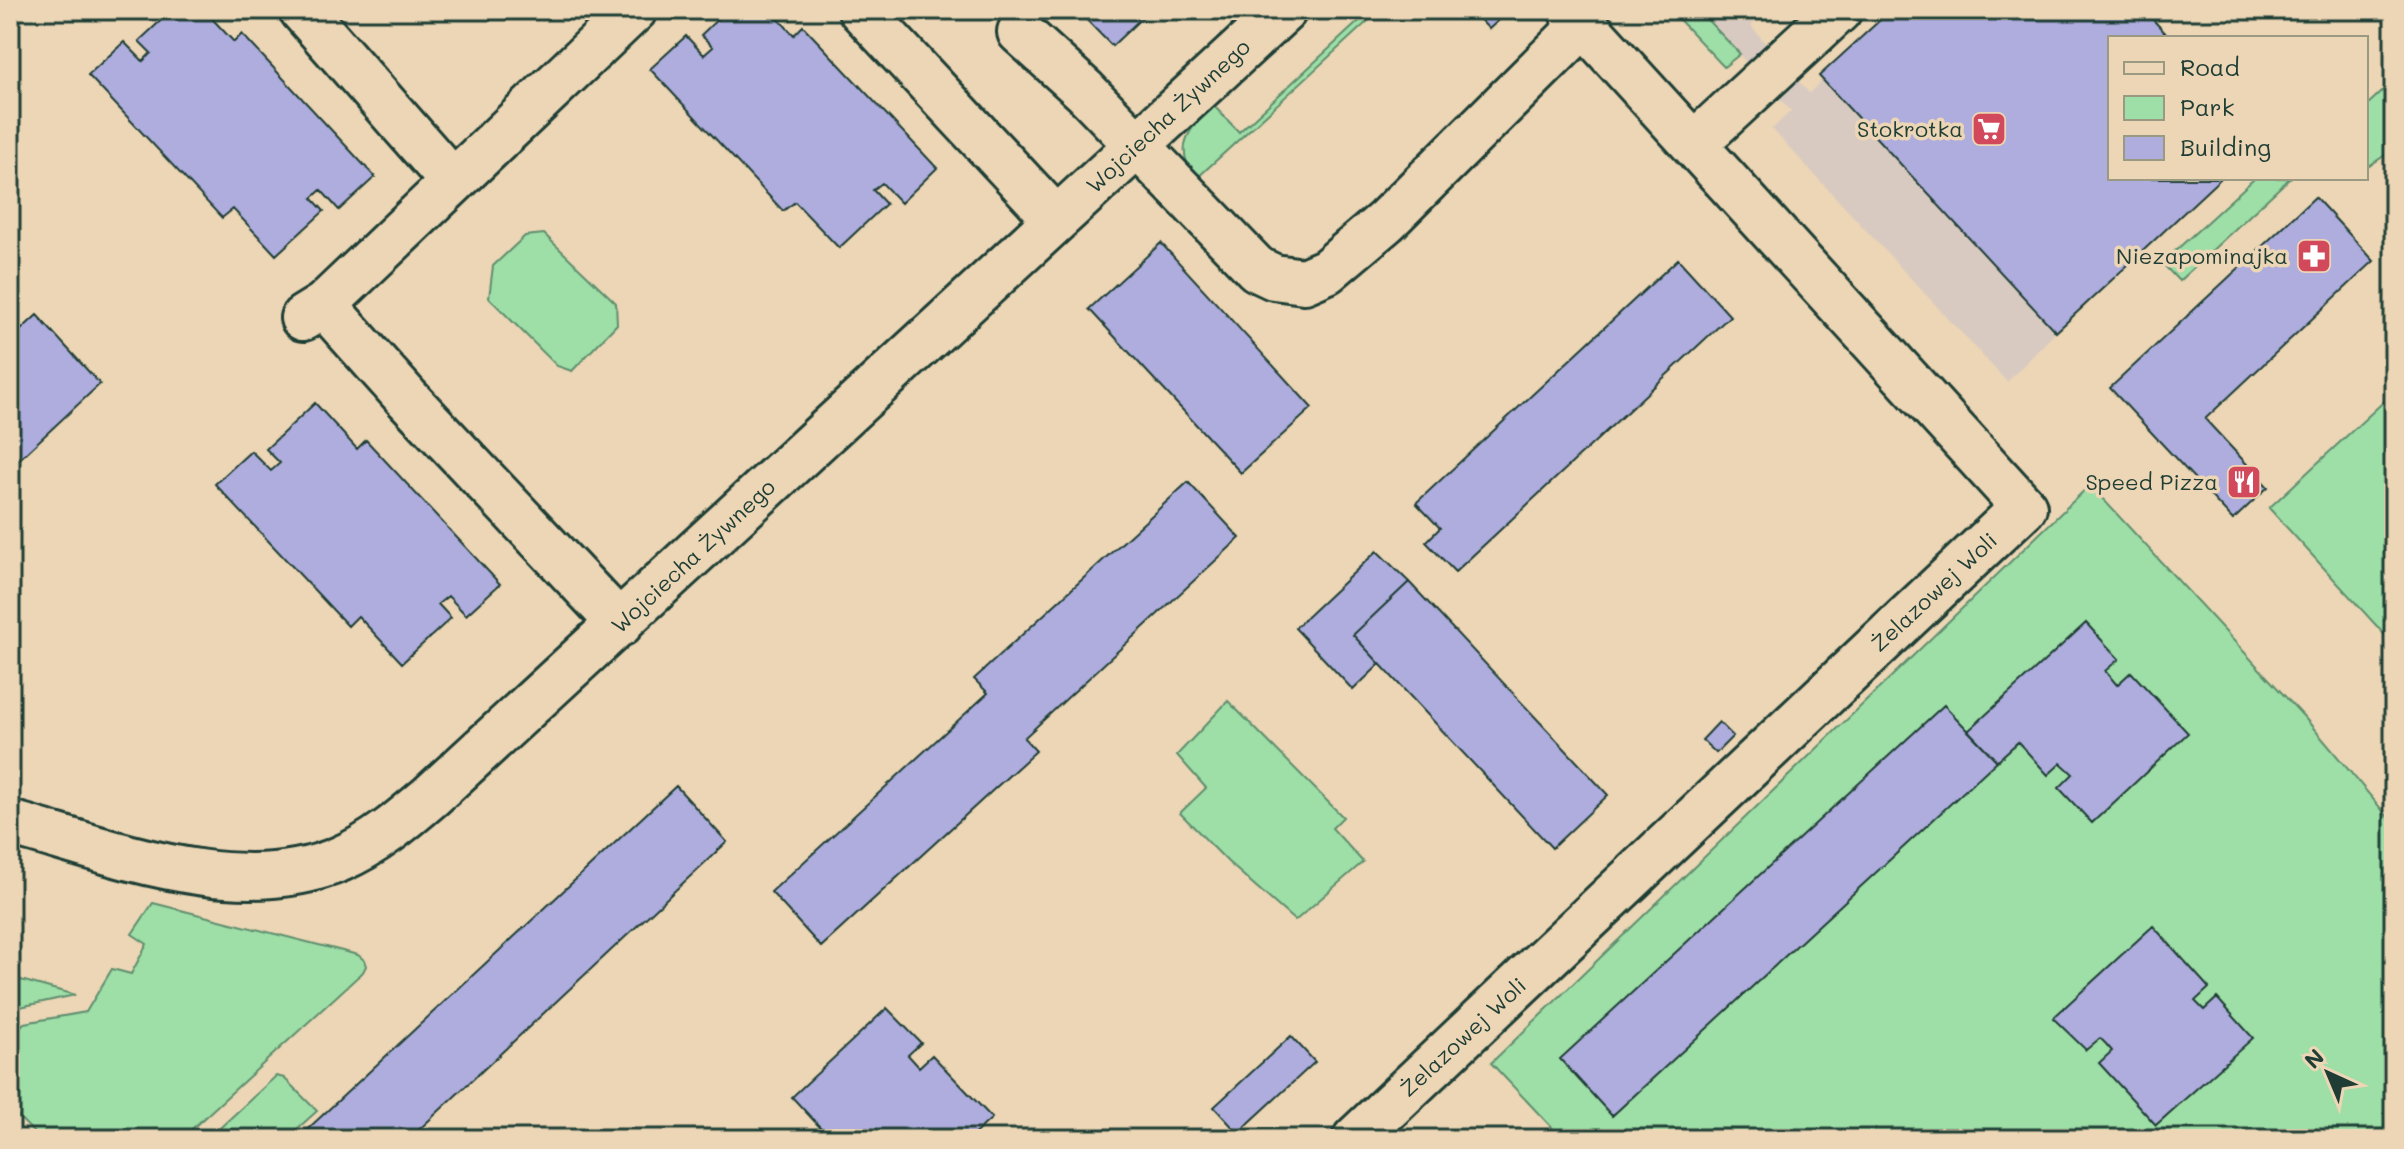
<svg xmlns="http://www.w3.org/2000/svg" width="2404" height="1149" font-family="Mali,sans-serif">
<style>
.built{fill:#d9cac1}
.green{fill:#9edea7;stroke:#5e8e6e;stroke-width:2}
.building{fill:#aeadde;stroke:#1f3d34;stroke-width:2}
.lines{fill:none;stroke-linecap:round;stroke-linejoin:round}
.minor-casing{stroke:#1f3d34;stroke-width:50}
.minor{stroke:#ecd6b5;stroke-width:44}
.labels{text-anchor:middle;stroke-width:7;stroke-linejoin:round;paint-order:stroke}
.street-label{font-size:22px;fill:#1f3d34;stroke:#ecd6b5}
.poi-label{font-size:22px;fill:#1f3d34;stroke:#ecd6b5;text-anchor:end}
</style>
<rect width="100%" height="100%" fill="#ecd6b5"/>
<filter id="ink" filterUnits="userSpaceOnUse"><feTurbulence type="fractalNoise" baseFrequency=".0125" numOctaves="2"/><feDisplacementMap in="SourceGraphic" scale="16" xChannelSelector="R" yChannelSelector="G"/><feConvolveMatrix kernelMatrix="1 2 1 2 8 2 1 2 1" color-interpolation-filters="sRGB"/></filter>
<g filter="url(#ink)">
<path class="built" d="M 1698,10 L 1768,10 L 1751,26 L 1809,93 L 1822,80 L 2056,332 L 2007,382 L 1772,129 L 1791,111 Z"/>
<path class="green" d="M 1371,10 L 1380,10 L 1197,178 C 1171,148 1190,128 1213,105 L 1239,132 Z
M 1670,10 L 1698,10 L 1740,54 L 1724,67 Z
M 2394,80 L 2394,149 L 2366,168 L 2366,106 Z
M 2255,178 L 2290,178 L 2179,281 L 2162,263 Z
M 544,234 L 616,303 L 617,324 L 572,371 L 557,366 L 489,298 L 493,266 L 525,236 Z
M 2394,392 L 2394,645 L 2269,508 Z
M 2090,485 L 2305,718 L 2394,824 L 2394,1139 L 1553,1139 L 1558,1134 L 1491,1063 Z
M 1228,701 L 1343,817 L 1332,828 L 1363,862 L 1295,921 L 1228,862 L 1180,813 L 1206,788 L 1177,755 Z
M 153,903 L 358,955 L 364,960 L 366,966 L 363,972 L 181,1139 L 40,1139 L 10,1108 L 10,1037 L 24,1023 L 86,1012 L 112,969 L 131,974 L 147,944 L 132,934 Z
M 10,977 L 75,995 L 20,1007 L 10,1016 Z
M 276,1076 L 284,1078 L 317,1111 L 286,1139 L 208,1139 Z"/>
<path class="building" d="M 172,10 L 204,10 L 234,42 L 242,34 L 375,177 L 339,210 L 321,190 L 312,198 L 324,211 L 276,255 L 233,209 L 222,218 L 88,75 L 124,42 L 143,61 L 151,53 L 139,41 Z
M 727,10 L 770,10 L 794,35 L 803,26 L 937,168 L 901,203 L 882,183 L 873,190 L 886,204 L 839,248 L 795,202 L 783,211 L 650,69 L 686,36 L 704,55 L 713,47 L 701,35 Z
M 1077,10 L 1150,10 L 1112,46 Z
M 1471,10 L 1510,10 L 1489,29 Z
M 1891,10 L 2144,10 L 2170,38 L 2110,38 L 2110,178 L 2221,178 L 2056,332 L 1819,76 Z
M 2315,197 L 2374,261 L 2205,419 L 2268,487 L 2233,520 L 2110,388 Z
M 1161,243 L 1312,408 L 1241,473 L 1089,309 Z
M 1678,259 L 1730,316 L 1455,572 L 1426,542 L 1440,528 L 1416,503 Z
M 37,315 L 100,384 L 10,468 L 10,340 Z
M 315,403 L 357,449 L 366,440 L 500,584 L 466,615 L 448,596 L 438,604 L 451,618 L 402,663 L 358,616 L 348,626 L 215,484 L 251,451 L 271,471 L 280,463 L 266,449 Z
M 1188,482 L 1240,538 L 1024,738 L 1036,751 L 821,947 L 771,892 L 988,693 L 974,679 Z
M 1377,551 L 1409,582 L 1353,635 L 1380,664 L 1353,690 L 1295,628 Z
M 1409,582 L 1608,795 L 1552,848 L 1353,635 Z
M 2086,623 L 2119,659 L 2105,671 L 2117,685 L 2131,672 L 2188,733 L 2092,823 L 2059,788 L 2073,774 L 2061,763 L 2048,775 L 2018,742 L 1997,761 L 1968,731 Z
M 1944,705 L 1997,761 L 1612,1116 L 1560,1059 Z
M 1719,722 L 1733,736 L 1716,753 L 1702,740 Z
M 676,786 L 727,842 L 409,1139 L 297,1139 Z
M 2153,926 L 2209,988 L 2195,1001 L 2204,1010 L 2217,998 L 2253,1038 L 2156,1125 L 2099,1063 L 2112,1051 L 2106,1044 L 2100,1038 L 2086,1050 L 2053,1018 Z
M 887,1008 L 921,1043 L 908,1055 L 919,1067 L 932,1055 L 992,1118 L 969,1139 L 831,1139 L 792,1097 Z
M 1291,1036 L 1315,1062 L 1238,1133 L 1214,1107 Z"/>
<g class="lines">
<g class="minor-casing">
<path id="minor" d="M 302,10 L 453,182
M 861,10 L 1056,219
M 1020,32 L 1085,91 L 1257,269 L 1274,277 L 1304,281 L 1327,271 L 1386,221 L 1584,24
M 1694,144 L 1839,10
M 324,305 L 406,397 L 620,624
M 303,318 L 324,305 L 634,10
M 10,823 C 111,851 238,903 340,859 C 375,844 403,820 431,796 L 1284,10
M 1355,1139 L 2024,507 L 1571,10"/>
</g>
<use href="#minor" class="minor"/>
</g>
</g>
<defs>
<g id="supermarket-square" transform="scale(1.8)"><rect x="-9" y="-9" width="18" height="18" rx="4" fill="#d1495b" stroke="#ecd6b5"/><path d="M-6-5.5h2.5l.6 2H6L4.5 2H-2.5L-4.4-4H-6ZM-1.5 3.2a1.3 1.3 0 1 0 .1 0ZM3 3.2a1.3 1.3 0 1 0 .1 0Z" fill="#fff"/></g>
<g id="pharmacy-square" transform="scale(1.8)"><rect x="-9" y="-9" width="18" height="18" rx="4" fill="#d1495b" stroke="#ecd6b5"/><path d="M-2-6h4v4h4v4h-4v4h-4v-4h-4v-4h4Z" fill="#fff"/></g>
<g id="restaurant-square" transform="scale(1.8)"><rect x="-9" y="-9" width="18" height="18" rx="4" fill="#d1495b" stroke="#ecd6b5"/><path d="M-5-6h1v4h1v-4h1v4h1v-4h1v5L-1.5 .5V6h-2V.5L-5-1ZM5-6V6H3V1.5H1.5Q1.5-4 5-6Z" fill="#fff"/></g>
</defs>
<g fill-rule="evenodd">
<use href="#supermarket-square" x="1989" y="129"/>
<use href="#pharmacy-square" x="2314" y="256"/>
<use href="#restaurant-square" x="2244" y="482"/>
</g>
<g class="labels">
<g class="street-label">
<text transform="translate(1168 116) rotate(-43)" y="8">Wojciecha Żywnego</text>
<text transform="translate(693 556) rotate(-43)" y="8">Wojciecha Żywnego</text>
<text transform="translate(1934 592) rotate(-43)" y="8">Żelazowej Woli</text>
<text transform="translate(1463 1037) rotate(-43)" y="8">Żelazowej Woli</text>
</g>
<g class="poi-label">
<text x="1963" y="137">Stokrotka</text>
<text x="2288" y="264">Niezapominajka</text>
<text x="2218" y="490">Speed Pizza</text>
</g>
</g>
<rect width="2404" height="1149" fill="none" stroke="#ecd6b5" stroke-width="40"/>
<rect x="20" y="20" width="2364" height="1109" fill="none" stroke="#1f3d34" stroke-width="3" filter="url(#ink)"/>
<rect x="2108" y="36" width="260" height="144" fill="#ecd6b5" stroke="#9a9981" stroke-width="2"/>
<rect x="2124" y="62" width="40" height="12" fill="#ecd6b5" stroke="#9a9981" stroke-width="2"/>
<text x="2180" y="76" font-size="24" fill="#1f3d34">Road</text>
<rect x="2124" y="96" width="40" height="24" fill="#9edea7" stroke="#9a9981" stroke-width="2"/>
<text x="2180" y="116" font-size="24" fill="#1f3d34">Park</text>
<rect x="2124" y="136" width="40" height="24" fill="#aeadde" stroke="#9a9981" stroke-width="2"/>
<text x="2180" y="156" font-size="24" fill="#1f3d34">Building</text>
<g transform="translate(2328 1073) rotate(316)" stroke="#ecd6b5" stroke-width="6" paint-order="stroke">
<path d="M0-6L14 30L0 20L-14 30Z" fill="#1f3d34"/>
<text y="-12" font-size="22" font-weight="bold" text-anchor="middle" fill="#1f3d34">N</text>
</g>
</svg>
